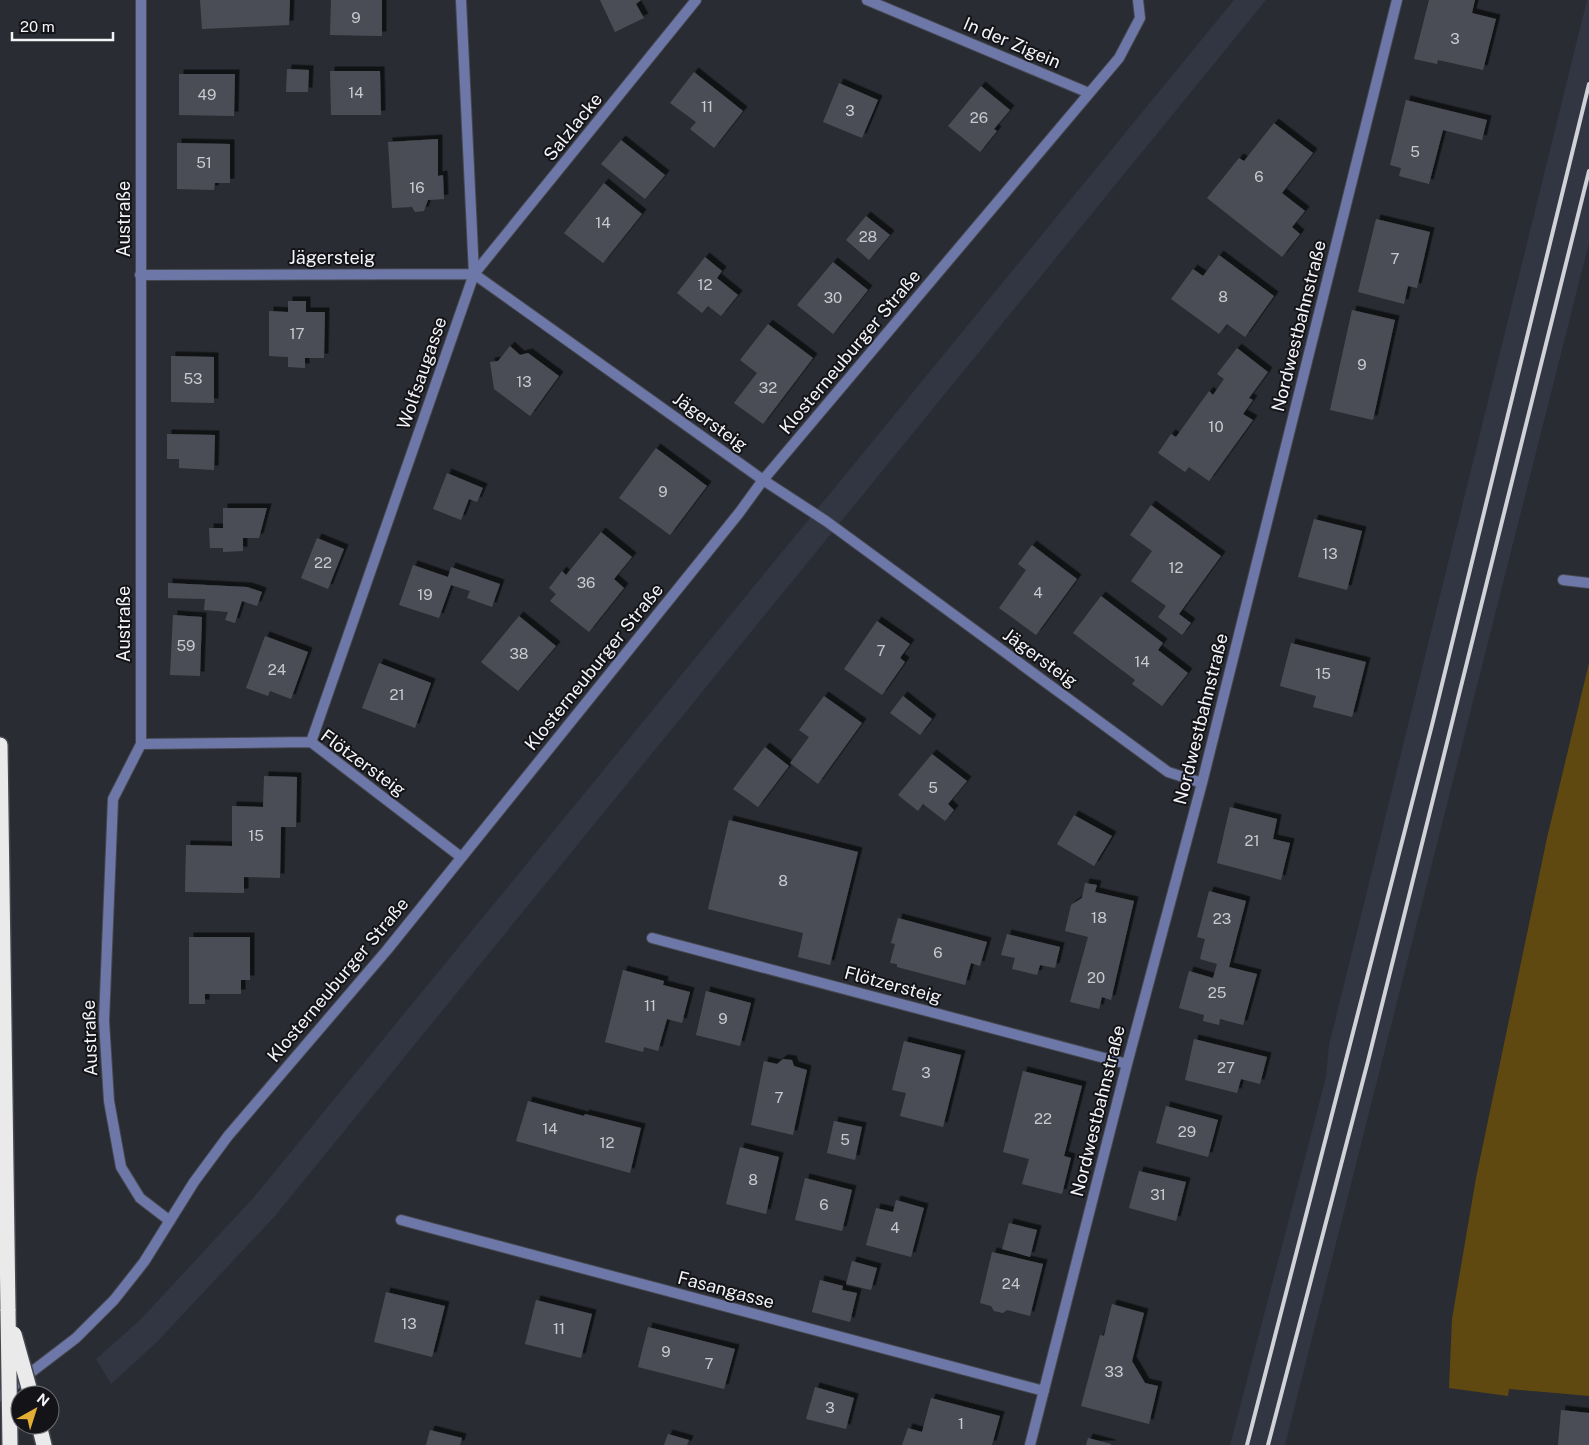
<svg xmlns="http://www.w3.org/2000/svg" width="1589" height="1445" font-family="'Public Sans',sans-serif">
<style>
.built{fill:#323542}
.green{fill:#604911}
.building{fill:#4c4e56;filter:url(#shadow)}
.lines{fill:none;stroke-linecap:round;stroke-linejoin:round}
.service-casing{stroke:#46484f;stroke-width:12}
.minor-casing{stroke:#46484f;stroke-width:12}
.motorway-casing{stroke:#46484f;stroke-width:18}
.service{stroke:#6d78a8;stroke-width:10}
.minor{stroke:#6d78a8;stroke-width:10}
.motorway{stroke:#eaeaea;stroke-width:15}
.rail{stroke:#d0d2d7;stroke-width:4}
.motorway-bridge-casing{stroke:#46484f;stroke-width:18;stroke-linecap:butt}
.motorway-bridge{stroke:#eaeaea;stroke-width:15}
.labels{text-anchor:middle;stroke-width:4;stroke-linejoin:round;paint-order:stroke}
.number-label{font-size:15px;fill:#c8cad0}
.street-label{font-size:18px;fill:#f2f4f8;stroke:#141418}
</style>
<defs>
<filter id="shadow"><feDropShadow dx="4.5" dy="-4.5" stdDeviation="0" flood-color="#0009"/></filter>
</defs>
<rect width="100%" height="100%" fill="#2a2c33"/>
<path class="built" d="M 1234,0 L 1266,0 L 275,1216 L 157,1342 L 111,1384 L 96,1359 L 140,1320 L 254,1197 Z
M 1587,0 L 1589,0 L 1589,243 L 1285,1445 L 1230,1445 L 1326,1077 L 1329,1045 Z"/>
<path class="green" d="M 1589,663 L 1589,1396 L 1509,1389 L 1508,1396 L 1449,1388 L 1452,1319 L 1476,1178 L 1547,838 Z"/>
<path class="building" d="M 200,0 L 290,0 L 289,25 L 202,29 Z
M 331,0 L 382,0 L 382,36 L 330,35 Z
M 600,0 L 641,0 L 636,4 L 644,18 L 615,32 Z
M 1429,0 L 1475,0 L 1472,13 L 1496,19 L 1483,70 L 1438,60 L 1437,64 L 1414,59 Z
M 287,69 L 309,70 L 308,92 L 286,92 Z
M 330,71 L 380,71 L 381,115 L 331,115 Z
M 694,72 L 743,111 L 714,148 L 690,129 L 696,122 L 670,103 Z
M 179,74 L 235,74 L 234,116 L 179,115 Z
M 839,83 L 878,100 L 862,138 L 823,122 Z
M 981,86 L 1010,110 L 994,129 L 997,131 L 980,152 L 948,126 Z
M 1406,100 L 1487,120 L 1482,140 L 1443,130 L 1429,184 L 1399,176 L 1401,168 L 1390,165 Z
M 1274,123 L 1313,153 L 1282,193 L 1305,211 L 1292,227 L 1300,234 L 1282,257 L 1207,198 L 1239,158 L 1244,161 Z
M 438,139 L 438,176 L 443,175 L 444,199 L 428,200 L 424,211 L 415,212 L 412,207 L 392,208 L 388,142 Z
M 621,140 L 665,175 L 645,199 L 601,164 Z
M 177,143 L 230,144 L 230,183 L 215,183 L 214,190 L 177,189 Z
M 604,183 L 642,214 L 603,263 L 564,233 Z
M 866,216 L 890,235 L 869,260 L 846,240 Z
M 1376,219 L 1430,232 L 1417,288 L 1408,286 L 1404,304 L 1358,292 Z
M 1219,255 L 1274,296 L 1245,337 L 1227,324 L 1219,334 L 1171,299 L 1193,269 L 1203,276 Z
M 705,257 L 722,271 L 717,278 L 738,295 L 721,316 L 708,306 L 702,313 L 677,293 Z
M 833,262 L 868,290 L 833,334 L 797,305 Z
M 288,301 L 306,301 L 306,312 L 325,312 L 324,358 L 305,358 L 305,368 L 288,367 L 288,357 L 269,356 L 269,311 L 288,312 Z
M 1352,310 L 1395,320 L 1373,420 L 1330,410 Z
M 768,324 L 813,358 L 763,424 L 734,403 L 757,373 L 740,360 Z
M 510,346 L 520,355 L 528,353 L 559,376 L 530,416 L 494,389 L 490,362 L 498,361 Z
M 1237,348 L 1268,372 L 1249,398 L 1253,400 L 1243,414 L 1253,420 L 1209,481 L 1189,467 L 1185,472 L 1158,453 L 1171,434 L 1176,437 L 1209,391 L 1213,395 L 1224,379 L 1217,374 Z
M 171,356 L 214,357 L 214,403 L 171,402 Z
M 167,434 L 215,435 L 214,470 L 179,468 L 179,459 L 167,459 Z
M 656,448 L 707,486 L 670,535 L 619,498 Z
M 447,473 L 483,488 L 477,502 L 469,499 L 461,520 L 433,509 Z
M 1151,505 L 1221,556 L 1179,614 L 1191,623 L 1182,635 L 1158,617 L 1166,606 L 1131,581 L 1152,551 L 1130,535 Z
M 223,508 L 267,508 L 259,538 L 243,538 L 243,551 L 223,552 L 223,548 L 210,548 L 209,528 L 223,528 Z
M 1314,519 L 1362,531 L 1347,590 L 1298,577 Z
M 601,532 L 632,557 L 614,579 L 624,588 L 589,632 L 550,601 L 556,594 L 549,588 L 562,571 L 566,575 Z
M 317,538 L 344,549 L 328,589 L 301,578 Z
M 1032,545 L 1077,579 L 1036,635 L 999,608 L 1026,570 L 1018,564 Z
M 413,565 L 448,577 L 451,567 L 500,584 L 492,607 L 467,598 L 470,591 L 451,585 L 439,618 L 399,605 Z
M 168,583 L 247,587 L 262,592 L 257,606 L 242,601 L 235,623 L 225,620 L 228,612 L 204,610 L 205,599 L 168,598 Z
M 1101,596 L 1163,643 L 1158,650 L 1188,673 L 1162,706 L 1132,684 L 1135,680 L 1073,633 Z
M 173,615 L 202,617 L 200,676 L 170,675 Z
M 519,616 L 556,646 L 518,691 L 481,662 Z
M 877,621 L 910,644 L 900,658 L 905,662 L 882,695 L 844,669 Z
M 265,636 L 308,652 L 291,699 L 270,691 L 268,696 L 246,688 Z
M 1291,643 L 1366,662 L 1352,717 L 1313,707 L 1316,696 L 1280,686 Z
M 379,663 L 431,683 L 415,728 L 362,708 Z
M 824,696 L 862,723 L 818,784 L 790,763 L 809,737 L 799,730 Z
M 903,696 L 932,719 L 920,735 L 890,713 Z
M 765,747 L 789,766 L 758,807 L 733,789 Z
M 932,754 L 967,781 L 948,804 L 954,810 L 945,821 L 923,804 L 918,811 L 898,795 Z
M 264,776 L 297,777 L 296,827 L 281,827 L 280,878 L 244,877 L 244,893 L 185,892 L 186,845 L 232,846 L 232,806 L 263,807 Z
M 1230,807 L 1277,819 L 1273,839 L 1290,843 L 1281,880 L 1217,863 Z
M 1074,815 L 1112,836 L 1094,866 L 1057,844 Z
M 729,820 L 858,852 L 830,965 L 798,957 L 803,933 L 708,909 Z
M 1085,883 L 1097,885 L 1095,892 L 1134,901 L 1111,1000 L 1102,997 L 1099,1009 L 1070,1002 L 1088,937 L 1065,931 L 1071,905 L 1082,898 Z
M 1209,891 L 1246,901 L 1229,967 L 1257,974 L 1243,1025 L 1220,1019 L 1219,1025 L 1203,1021 L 1204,1015 L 1179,1008 L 1189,971 L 1213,978 L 1217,964 L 1200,959 L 1205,939 L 1197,937 Z
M 898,918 L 987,942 L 980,966 L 971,963 L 965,985 L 897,967 L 897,964 L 890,963 L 895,944 L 891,943 Z
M 1007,934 L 1060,947 L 1055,968 L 1040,965 L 1037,975 L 1012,969 L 1015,958 L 1001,955 Z
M 189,937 L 250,937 L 250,980 L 241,980 L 241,994 L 205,994 L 205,1004 L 189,1004 Z
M 623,970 L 664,981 L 663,985 L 690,992 L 682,1023 L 667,1019 L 658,1051 L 644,1047 L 643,1052 L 605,1042 Z
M 706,991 L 751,1003 L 740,1046 L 696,1035 Z
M 1194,1039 L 1267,1057 L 1260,1084 L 1241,1079 L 1237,1093 L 1185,1080 Z
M 904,1041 L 961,1055 L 943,1127 L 900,1116 L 906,1093 L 892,1090 Z
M 783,1059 L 792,1060 L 794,1066 L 807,1070 L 793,1135 L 751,1125 L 764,1061 L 777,1064 Z
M 1023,1071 L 1082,1086 L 1064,1156 L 1071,1158 L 1062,1194 L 1022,1184 L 1029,1159 L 1003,1152 Z
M 528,1101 L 584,1116 L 585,1114 L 641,1128 L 630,1173 L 516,1141 Z
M 1166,1106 L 1218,1120 L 1208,1157 L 1156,1143 Z
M 834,1121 L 862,1127 L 855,1160 L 827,1153 Z
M 740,1147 L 779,1157 L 766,1214 L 726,1204 Z
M 1139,1171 L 1186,1182 L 1176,1221 L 1129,1208 Z
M 805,1178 L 852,1190 L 842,1231 L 795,1220 Z
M 896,1200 L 924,1208 L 911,1257 L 866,1245 L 876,1208 L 893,1212 Z
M 1009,1223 L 1037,1230 L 1030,1257 L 1002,1249 Z
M 992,1252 L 1043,1264 L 1030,1316 L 1007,1310 L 1003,1313 L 994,1311 L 991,1306 L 980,1303 Z
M 852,1261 L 877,1268 L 871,1290 L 846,1284 Z
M 820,1280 L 843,1286 L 842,1290 L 857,1293 L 850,1322 L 812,1312 Z
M 386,1292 L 445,1306 L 432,1357 L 374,1342 Z
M 536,1300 L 592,1314 L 581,1358 L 525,1344 Z
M 1112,1304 L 1144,1313 L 1132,1361 L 1145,1383 L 1158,1386 L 1149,1424 L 1081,1406 L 1100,1335 L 1104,1336 Z
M 648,1327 L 735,1349 L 724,1389 L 638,1367 Z
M 815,1387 L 854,1398 L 846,1429 L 806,1419 Z
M 931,1398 L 1000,1416 L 992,1445 L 902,1445 L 908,1428 L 922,1432 Z
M 1561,1410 L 1589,1413 L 1589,1445 L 1558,1445 Z
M 430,1430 L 462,1438 L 460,1445 L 426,1445 Z
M 668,1434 L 689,1440 L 687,1445 L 664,1445 Z
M 1088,1438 L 1111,1444 L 1111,1445 L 1086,1445 Z"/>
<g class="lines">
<g class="service-casing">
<path id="service" d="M 1563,580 L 1589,583"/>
</g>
<g class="minor-casing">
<path id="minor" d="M 141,0 L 141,744 L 113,799 L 104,1021 L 109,1101 L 121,1167 L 140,1198 L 170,1221
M 867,0 L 1089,93
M 474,274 L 696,0
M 140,275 L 474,274 L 763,480 L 826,521 L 1168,772 L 1202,783
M 311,742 L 474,274 L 461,0
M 141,744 L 311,742 L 461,857
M 652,938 L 1127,1064
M 401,1220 L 1044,1391
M 0,1396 L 76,1338 L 114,1300 L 144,1262 L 194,1182 L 228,1136 L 387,950 L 739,513 L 763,480 L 1119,58 L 1140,18 L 1138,0
M 1030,1445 L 1127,1064 L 1202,783 L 1397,0"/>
</g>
<g class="motorway-casing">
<path id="motorway" d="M 0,745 L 8,1311
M 39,1425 L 44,1445"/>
</g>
<use href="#service" class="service"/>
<use href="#minor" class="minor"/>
<use href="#motorway" class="motorway"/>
<path class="rail" d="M 1247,1445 L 1432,725 L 1589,84
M 1268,1445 L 1368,1061 L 1589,171"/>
<g class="motorway-bridge-casing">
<path id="motorway-bridge" d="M 8,1311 L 10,1445
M 14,1334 L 31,1395"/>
</g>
<use href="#motorway-bridge" class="motorway-bridge"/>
</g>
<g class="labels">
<g class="number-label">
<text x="356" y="23">9</text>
<text x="1455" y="44">3</text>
<text x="356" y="98">14</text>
<text x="207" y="100">49</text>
<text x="707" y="112">11</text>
<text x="850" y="116">3</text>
<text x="979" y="123">26</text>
<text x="1415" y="157">5</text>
<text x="204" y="168">51</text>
<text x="1259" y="182">6</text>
<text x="417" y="193">16</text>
<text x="603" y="228">14</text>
<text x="868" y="242">28</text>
<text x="1395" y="264">7</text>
<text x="705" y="290">12</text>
<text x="1223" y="302">8</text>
<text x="833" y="303">30</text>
<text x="297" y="339">17</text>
<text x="1362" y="370">9</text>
<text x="193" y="384">53</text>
<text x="524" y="387">13</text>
<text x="768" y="393">32</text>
<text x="1216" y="432">10</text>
<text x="663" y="497">9</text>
<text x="1330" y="559">13</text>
<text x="323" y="568">22</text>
<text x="1176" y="573">12</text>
<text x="586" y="588">36</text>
<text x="1038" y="598">4</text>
<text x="425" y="600">19</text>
<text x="186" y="651">59</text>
<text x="881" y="656">7</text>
<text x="519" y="659">38</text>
<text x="1142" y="667">14</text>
<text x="277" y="675">24</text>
<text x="1323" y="679">15</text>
<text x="397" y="700">21</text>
<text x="933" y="793">5</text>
<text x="256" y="841">15</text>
<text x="1252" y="846">21</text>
<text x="783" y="886">8</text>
<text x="1099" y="923">18</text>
<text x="1222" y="924">23</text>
<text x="938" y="958">6</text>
<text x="1096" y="983">20</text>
<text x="1217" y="998">25</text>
<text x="650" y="1011">11</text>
<text x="723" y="1024">9</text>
<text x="1226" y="1073">27</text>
<text x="926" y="1078">3</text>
<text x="779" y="1103">7</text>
<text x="1043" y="1124">22</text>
<text x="550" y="1134">14</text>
<text x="1187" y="1137">29</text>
<text x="845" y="1145">5</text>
<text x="607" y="1148">12</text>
<text x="753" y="1185">8</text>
<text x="1158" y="1200">31</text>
<text x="824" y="1210">6</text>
<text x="895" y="1233">4</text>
<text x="1011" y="1289">24</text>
<text x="409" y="1329">13</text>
<text x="559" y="1334">11</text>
<text x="666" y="1357">9</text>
<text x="709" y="1369">7</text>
<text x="1114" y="1377">33</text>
<text x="830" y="1413">3</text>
<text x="961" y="1429">1</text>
</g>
<g class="street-label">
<text transform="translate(1012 43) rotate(23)" y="6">In der Zigein</text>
<text transform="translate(573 127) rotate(-51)" y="6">Salzlacke</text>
<text transform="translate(124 219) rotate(-90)" y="6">Austraße</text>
<text x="332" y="264">Jägersteig</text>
<text transform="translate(1299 326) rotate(-76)" y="6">Nordwestbahnstraße</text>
<text transform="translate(850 352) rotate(-50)" y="6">Klosterneuburger Straße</text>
<text transform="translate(422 373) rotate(-71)" y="6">Wolfsaugasse</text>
<text transform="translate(710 422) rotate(36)" y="6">Jägersteig</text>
<text transform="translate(124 624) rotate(-90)" y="6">Austraße</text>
<text transform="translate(1040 658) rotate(36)" y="6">Jägersteig</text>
<text transform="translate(594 667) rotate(-51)" y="6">Klosterneuburger Straße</text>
<text transform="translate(1201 719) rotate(-76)" y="6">Nordwestbahnstraße</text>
<text transform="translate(363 763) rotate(36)" y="6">Flötzersteig</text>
<text transform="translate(338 980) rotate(-50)" y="6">Klosterneuburger Straße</text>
<text transform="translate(893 985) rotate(15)" y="6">Flötzersteig</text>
<text transform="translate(90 1038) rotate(-92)" y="6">Austraße</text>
<text transform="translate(1098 1111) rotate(-76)" y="6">Nordwestbahnstraße</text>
<text transform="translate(726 1290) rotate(15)" y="6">Fasangasse</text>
</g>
</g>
<g transform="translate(35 1410) rotate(39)"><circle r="24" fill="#141418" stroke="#6d6e72"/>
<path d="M0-4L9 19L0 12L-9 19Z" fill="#e2af34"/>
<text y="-8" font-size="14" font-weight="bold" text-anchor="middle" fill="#f2f4f8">N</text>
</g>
<path d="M12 32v8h101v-8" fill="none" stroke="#f2f4f8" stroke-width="2.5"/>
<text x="20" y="32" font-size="15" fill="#f2f4f8" stroke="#141418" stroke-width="4" paint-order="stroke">20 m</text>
</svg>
